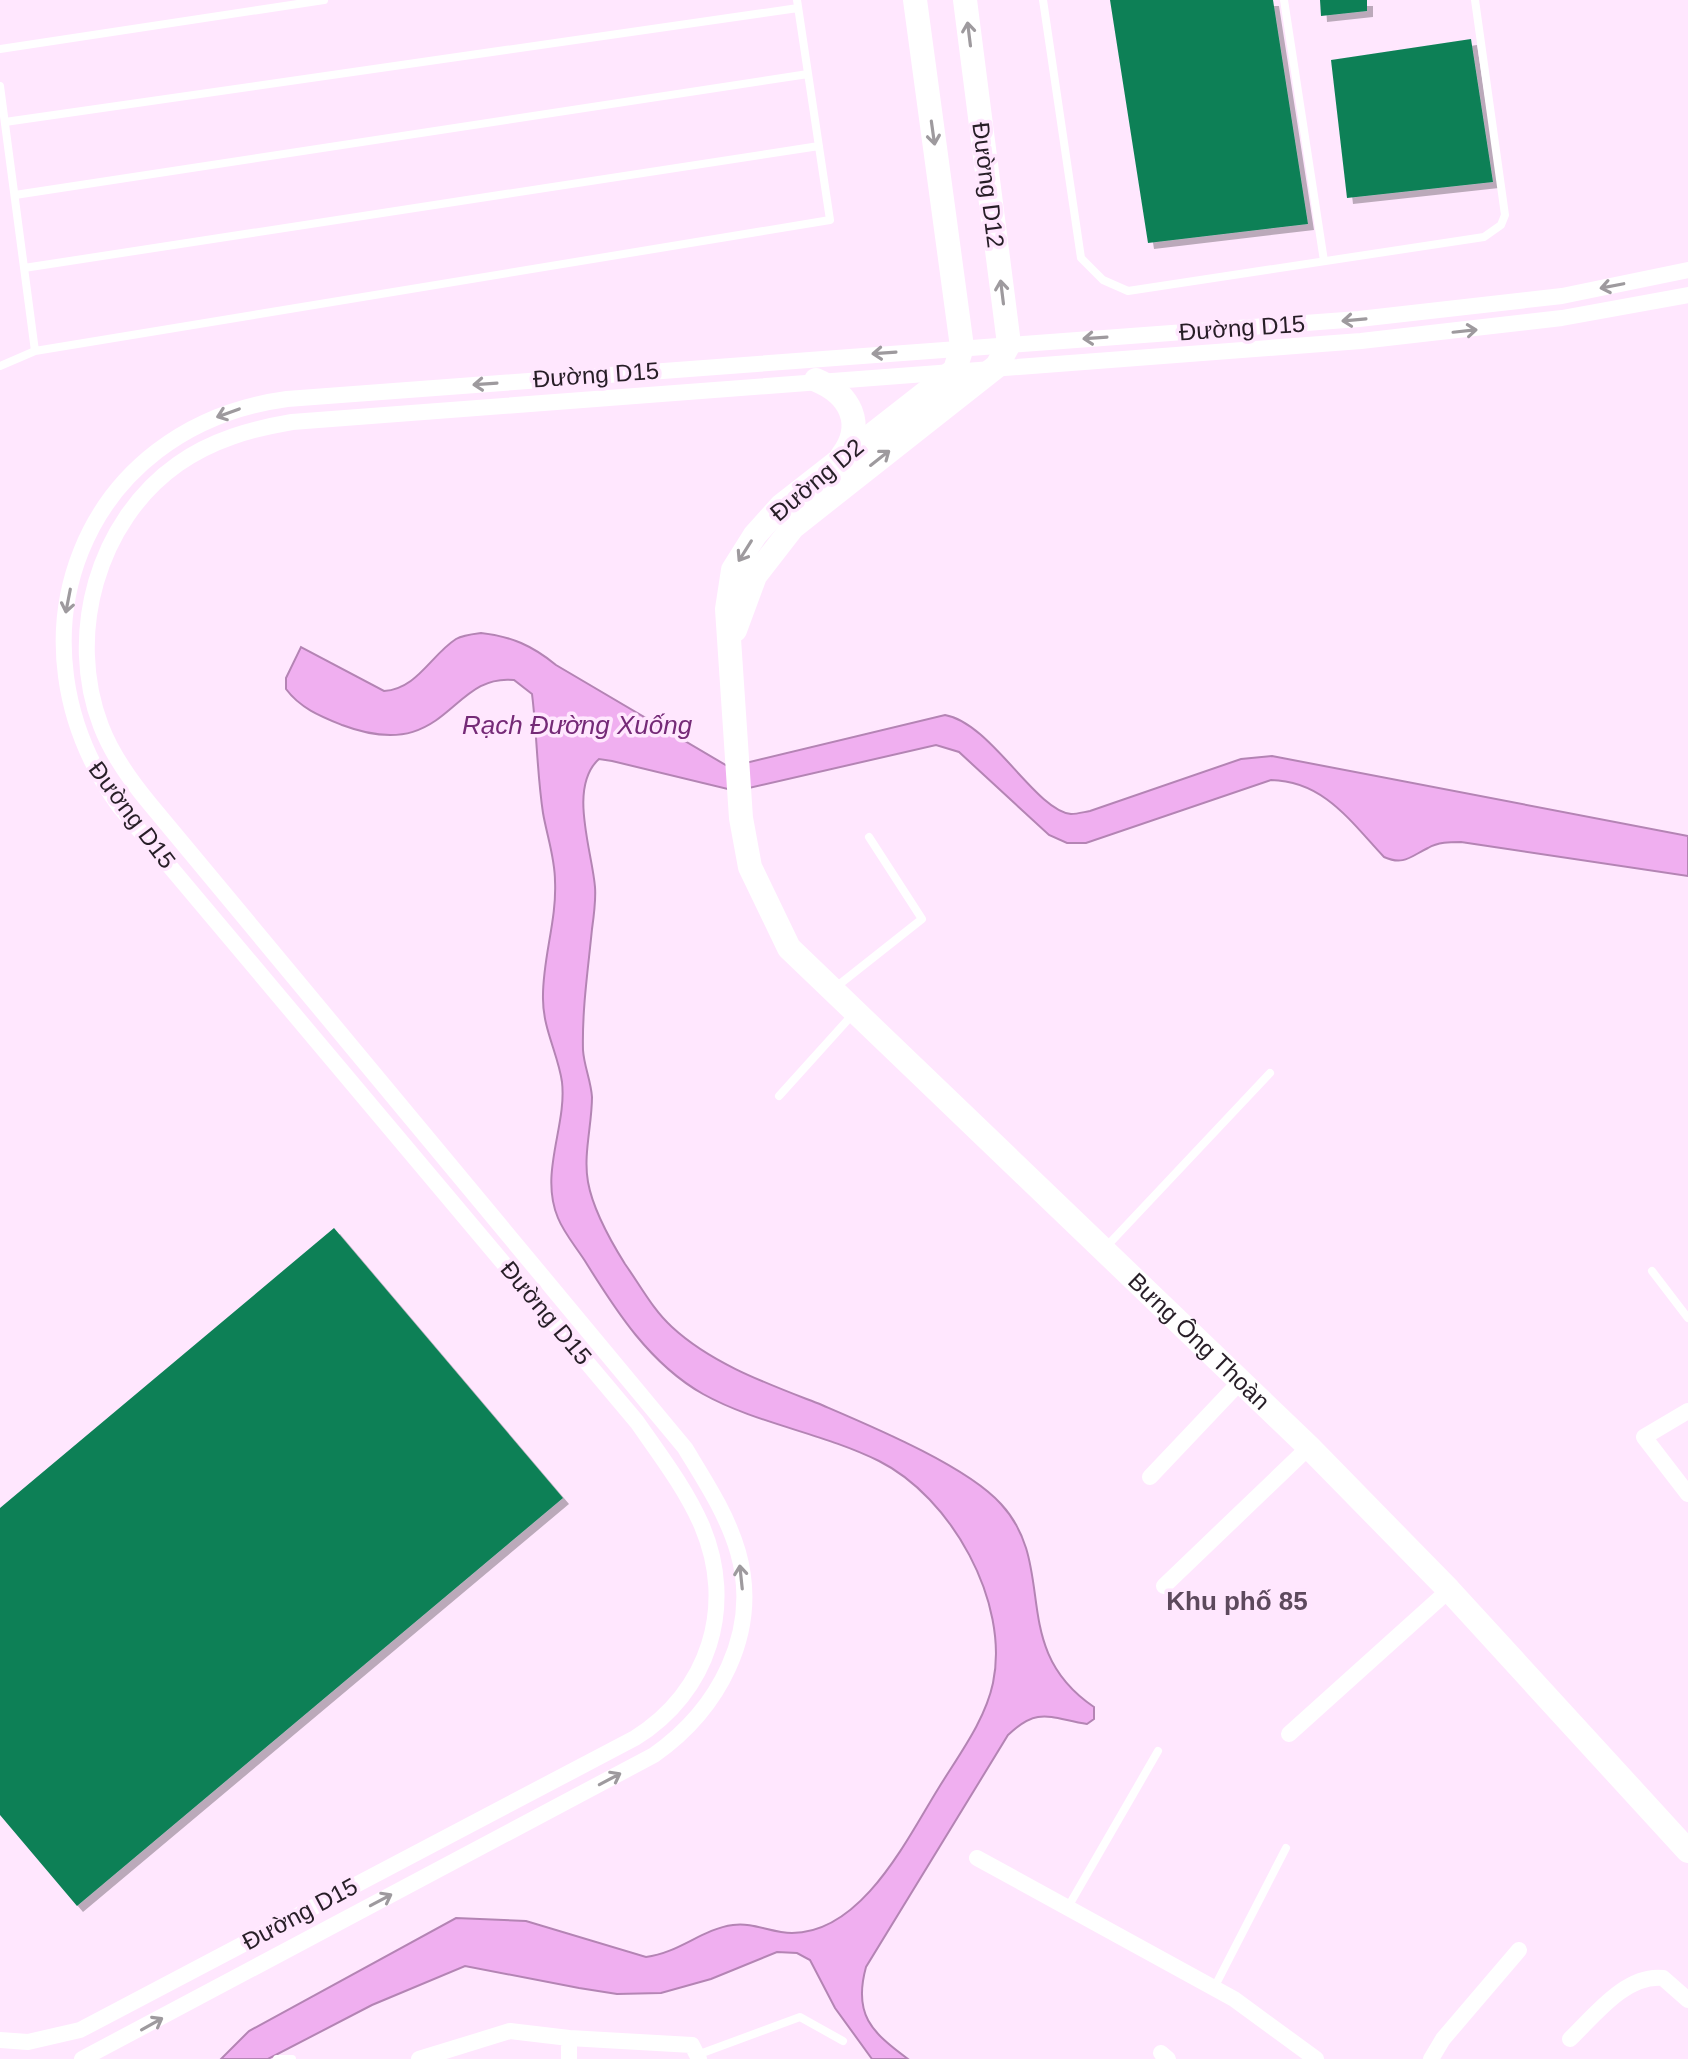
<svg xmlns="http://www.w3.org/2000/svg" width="1688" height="2059" font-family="Helvetica,sans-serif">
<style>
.water{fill:#f0aff0;stroke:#b484b4;stroke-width:2}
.building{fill:#0e8057;filter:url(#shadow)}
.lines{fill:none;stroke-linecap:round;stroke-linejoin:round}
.lane{stroke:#fff;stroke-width:8}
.street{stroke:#fff;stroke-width:16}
.secondary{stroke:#fff;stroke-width:24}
.oneway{stroke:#9e9a9e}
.labels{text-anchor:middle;stroke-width:7;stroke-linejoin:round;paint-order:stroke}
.street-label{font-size:24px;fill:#271e27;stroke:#ffe7fe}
.water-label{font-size:26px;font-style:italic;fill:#752a77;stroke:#ffe7fe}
.neighbourhood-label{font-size:26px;font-weight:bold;fill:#5d495d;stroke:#ffe7fe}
</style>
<defs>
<filter id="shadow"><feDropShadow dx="6" dy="6" stdDeviation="0" flood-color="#0004"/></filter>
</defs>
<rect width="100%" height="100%" fill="#ffe7fe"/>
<path class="water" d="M 481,633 C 511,636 533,646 556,665 L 729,767 L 945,715 C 991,723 1035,810 1071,814 C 1077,814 1084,812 1090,811 L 1241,759 L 1272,756 L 1688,836 L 1688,876 L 1461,842 C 1450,842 1438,842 1428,848 C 1411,856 1404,866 1384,857 C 1351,822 1324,781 1271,780 L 1086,843 L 1067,843 L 1049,835 L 959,752 L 936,745 L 736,791 L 612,761 L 599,759 C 568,787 592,850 595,887 C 596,900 594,915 592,929 C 588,970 582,1009 583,1050 C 584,1066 591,1081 592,1097 C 592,1125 583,1155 588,1182 C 593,1210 610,1240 625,1264 C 640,1285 653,1310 672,1327 C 713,1365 771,1385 822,1405 C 871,1426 967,1466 1001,1504 C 1059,1567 1007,1648 1094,1707 L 1094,1719 L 1087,1724 C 1050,1718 1038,1706 1008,1735 L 866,1967 C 853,2014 871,2032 908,2059 L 872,2059 L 835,2008 L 810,1960 L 797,1953 L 777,1952 L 711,1979 L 661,1993 L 617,1994 L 579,1988 L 465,1966 L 372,2005 L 268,2059 L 221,2059 L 249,2031 L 456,1918 L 526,1921 L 646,1957 C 679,1953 702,1929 733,1925 C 753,1922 772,1933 792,1933 C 862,1933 907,1839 938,1789 C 958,1756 985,1721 993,1683 C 1010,1602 951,1497 879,1461 C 823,1433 757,1424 703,1394 C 650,1364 616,1311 585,1261 C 576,1247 564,1233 558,1218 C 539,1173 567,1126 562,1082 C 558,1054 543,1029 543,999 C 542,960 557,921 555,881 C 555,858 547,836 543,813 C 537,774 537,734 532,694 L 514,680 C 449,673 448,765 342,725 C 320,716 300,708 286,689 L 286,678 L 301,647 L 384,691 C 417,689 431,655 456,639 C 463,635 473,634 481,633 Z"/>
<path class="building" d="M 1110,0 L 1273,0 L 1308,224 L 1148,243 Z
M 1320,0 L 1367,0 L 1367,11 L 1321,16 Z
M 1471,39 L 1493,182 L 1347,198 L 1331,60 Z
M 334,1228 L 563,1498 L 77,1906 L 0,1815 L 0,1508 Z"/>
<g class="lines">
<path class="lane" d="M 1043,0 L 1081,258 L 1103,280 L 1128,291 L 1484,237 L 1501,225 L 1505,215 L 1475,0
M 1284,0 L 1324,261
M 0,49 L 324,0
M 0,86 L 35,351
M 5,122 L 798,8
M 15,195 L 808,74
M 24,268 L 819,146
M 0,366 L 35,351 L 830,220 L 797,0
M 836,987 L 922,919 L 869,837
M 779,1096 L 853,1014
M 1106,1247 L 1270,1073
M 1652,1271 L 1688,1318
M 1068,1907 L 1158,1751
M 1214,1988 L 1286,1848
M 697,2055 L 800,2017 L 843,2041
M 277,2059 L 292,2059"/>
<path class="street" d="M 1688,1411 L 1644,1437 L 1688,1494
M 1150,1477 L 1241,1381
M 1164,1586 L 1309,1447
M 1289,1734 L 1449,1590
M 977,1858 L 1234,1999 L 1316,2059
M 1570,2039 C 1595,2015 1626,1974 1663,1978 L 1688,2000
M 0,2040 L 28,2042 L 80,2030 L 635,1738 C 709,1692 736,1606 702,1526 C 686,1489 660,1455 637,1422 L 119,806 C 0,641 81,427 287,399 L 1359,319 L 1562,296 L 1688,270
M 1161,2053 L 1168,2059
M 82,2059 L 654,1755 C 718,1710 761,1633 738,1552 C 727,1514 705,1481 685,1448 L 150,804 C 130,780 112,755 101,726 C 66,635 97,521 178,464 C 212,440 251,429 292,422 L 1361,341 L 1562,318 L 1688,295
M 419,2059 L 510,2031 L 569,2038
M 569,2059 L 569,2038 L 692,2045 L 699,2059
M 1431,2059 L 1443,2039 L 1519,1950"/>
<g class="secondary">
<path id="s1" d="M 915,0 L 962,347 L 955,370 L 781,506 L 755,535 L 733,570 L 727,609 L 741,818 L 750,867 L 789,948 L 1309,1447 L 1449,1590 L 1688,1851"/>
<path d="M 816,380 C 850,394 866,424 842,456"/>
<path d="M 735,630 L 755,576 L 793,527 L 997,366 L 1009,344 L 965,0"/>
</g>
</g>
<defs><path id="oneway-shaft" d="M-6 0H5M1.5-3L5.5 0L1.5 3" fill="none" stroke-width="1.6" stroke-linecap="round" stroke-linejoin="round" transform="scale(2)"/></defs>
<g class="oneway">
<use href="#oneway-shaft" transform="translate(969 34) rotate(-97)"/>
<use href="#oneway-shaft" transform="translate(933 133) rotate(82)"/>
<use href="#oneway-shaft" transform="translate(1612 286) rotate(169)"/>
<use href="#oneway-shaft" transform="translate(1002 292) rotate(-97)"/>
<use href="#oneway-shaft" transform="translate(1354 320) rotate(175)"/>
<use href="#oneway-shaft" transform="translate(1465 331) rotate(-6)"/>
<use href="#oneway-shaft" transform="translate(1095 338) rotate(176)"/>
<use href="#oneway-shaft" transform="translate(884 353) rotate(176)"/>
<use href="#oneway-shaft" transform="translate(485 384) rotate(176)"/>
<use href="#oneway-shaft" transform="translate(228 413) rotate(160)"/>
<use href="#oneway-shaft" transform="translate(880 458) rotate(-38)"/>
<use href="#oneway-shaft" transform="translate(745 551) rotate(122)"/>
<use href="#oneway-shaft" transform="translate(68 601) rotate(101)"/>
<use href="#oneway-shaft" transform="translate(741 1577) rotate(-96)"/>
<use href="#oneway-shaft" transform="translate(610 1779) rotate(-28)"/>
<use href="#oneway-shaft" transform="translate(381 1900) rotate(-28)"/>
<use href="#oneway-shaft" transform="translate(152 2024) rotate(-29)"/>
</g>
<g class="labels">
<g class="street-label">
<text transform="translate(988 185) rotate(83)" y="8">Đường D12</text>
<text transform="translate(1242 328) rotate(-4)" y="8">Đường D15</text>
<text transform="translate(596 375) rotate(-4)" y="8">Đường D15</text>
<text transform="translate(817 480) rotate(-40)" y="8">Đường D2</text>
<text transform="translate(132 815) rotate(53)" y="8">Đường D15</text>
<text transform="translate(546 1313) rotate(50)" y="8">Đường D15</text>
<text dy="8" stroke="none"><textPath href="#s1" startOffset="1632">Bưng Ông Thoàn</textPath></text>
<text transform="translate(300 1914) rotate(-28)" y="8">Đường D15</text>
</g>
<g class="water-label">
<text x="577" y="734">Rạch Đường Xuống</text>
</g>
<g class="neighbourhood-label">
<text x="1237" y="1610">Khu phố 85</text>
</g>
</g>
</svg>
